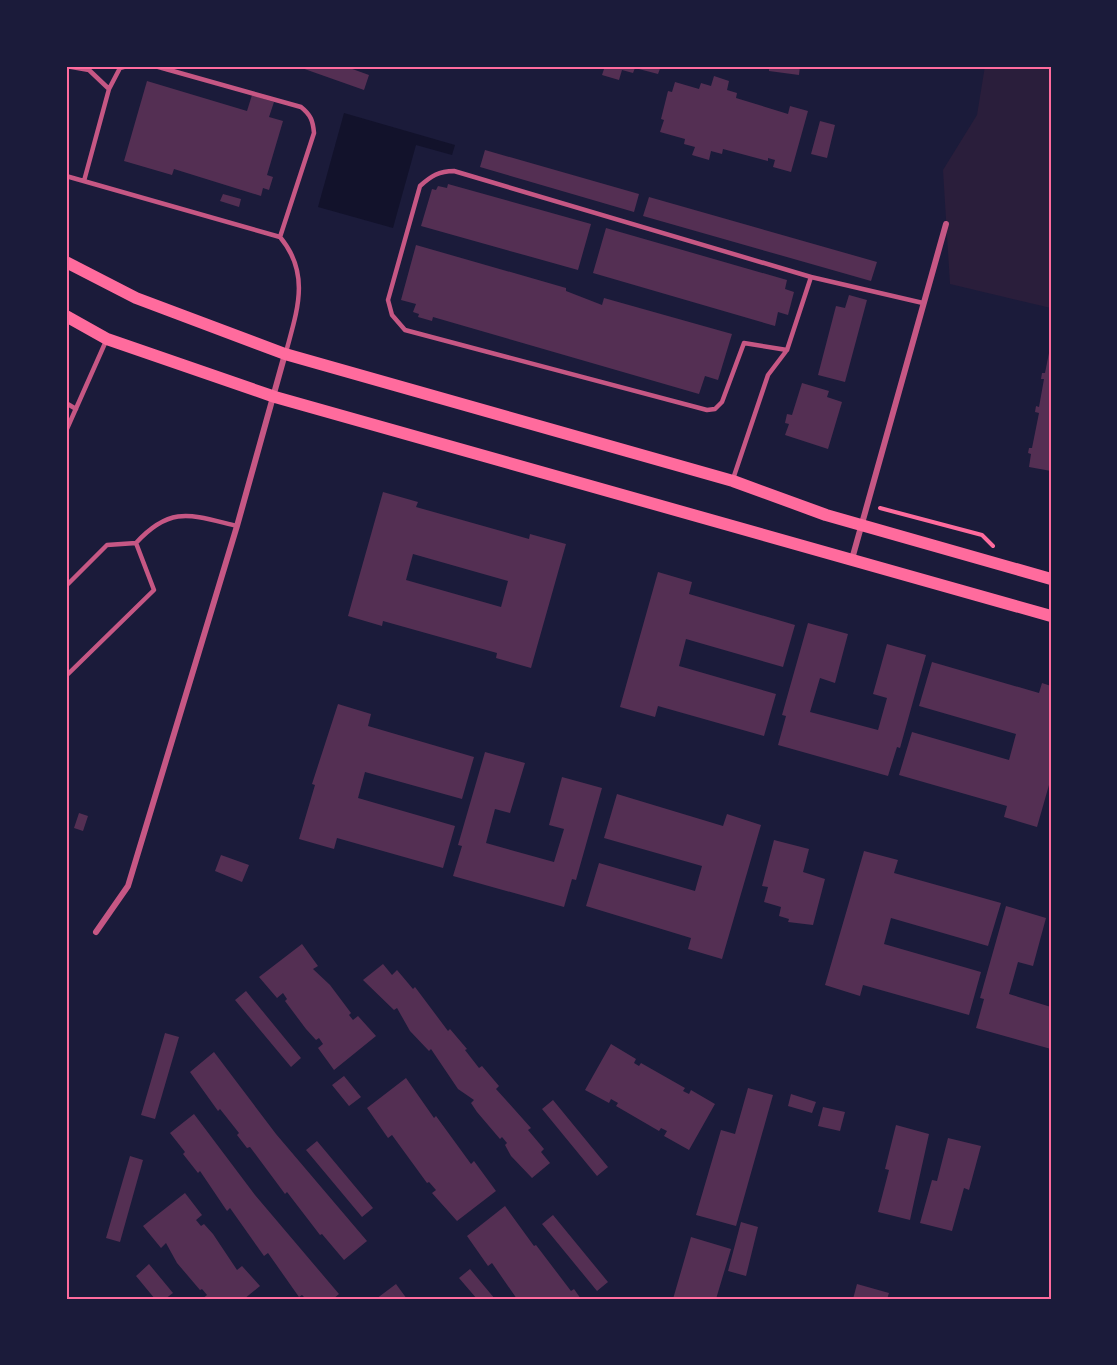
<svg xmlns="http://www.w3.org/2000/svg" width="1117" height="1365" font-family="Ubuntu,sans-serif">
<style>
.green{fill:#2a1e3b}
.water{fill:#12122b}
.building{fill:#542f53;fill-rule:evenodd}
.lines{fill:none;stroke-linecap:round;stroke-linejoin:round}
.path{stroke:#ff6b9d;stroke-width:4}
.service{stroke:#c65784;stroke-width:4.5}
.minor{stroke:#c65784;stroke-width:6}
.secondary{stroke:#ff6b9d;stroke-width:12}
.neatline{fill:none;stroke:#ff6b9d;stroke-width:2}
</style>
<rect width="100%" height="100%" fill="#1b1b3a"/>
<path class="green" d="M 985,66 L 1051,66 L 1051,308 L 950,284 L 943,170 L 977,115 Z"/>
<path class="water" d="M 344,113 L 455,145 L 452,155 L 416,145 L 393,228 L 318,207 Z"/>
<path class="building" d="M 296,66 L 344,66 L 369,75 L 364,90 Z
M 605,66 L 661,66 L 658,74 L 635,68 L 633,73 L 622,70 L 619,80 L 602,75 Z
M 769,66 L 800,66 L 799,75 L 769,71 Z
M 714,76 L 729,81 L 727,90 L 737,93 L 736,98 L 788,114 L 790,106 L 808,111 L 791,172 L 773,167 L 775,160 L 768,158 L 768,161 L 723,149 L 722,154 L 711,151 L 709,160 L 692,155 L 695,147 L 684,144 L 685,139 L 660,132 L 664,120 L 661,119 L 668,91 L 672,92 L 675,82 L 699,89 L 701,83 L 711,86 Z
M 147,81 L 247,111 L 252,95 L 274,102 L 269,117 L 283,121 L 267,175 L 273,177 L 269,190 L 263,188 L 261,196 L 174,169 L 172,175 L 124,161 Z
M 820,121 L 835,125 L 827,158 L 811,154 Z
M 485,150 L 639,194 L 634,212 L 480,167 Z
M 448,184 L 591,224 L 578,270 L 421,226 L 432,189 L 436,190 L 438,186 L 447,188 Z
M 223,194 L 241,199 L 239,207 L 220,201 Z
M 649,197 L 877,262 L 871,281 L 643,216 Z
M 606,228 L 787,280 L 785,289 L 794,292 L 788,315 L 778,312 L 775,326 L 593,273 Z
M 416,245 L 566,288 L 566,291 L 602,305 L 604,298 L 732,334 L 718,380 L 705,376 L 699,394 L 433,317 L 432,321 L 418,317 L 419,314 L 413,312 L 416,304 L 401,300 Z
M 849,295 L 867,300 L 845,382 L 818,375 L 836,306 L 845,308 Z
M 1050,348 L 1051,348 L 1051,471 L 1029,467 L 1031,454 L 1028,453 L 1029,448 L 1032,448 L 1039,413 L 1035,412 L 1036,406 L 1039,407 L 1044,379 L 1041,379 L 1042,373 L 1045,373 Z
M 802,383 L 829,391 L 827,397 L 842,402 L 828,449 L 785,435 L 789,424 L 785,423 L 787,414 L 792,415 Z
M 383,492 L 418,502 L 416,507 L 529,539 L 530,534 L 566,544 L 531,668 L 496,658 L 497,653 L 383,621 L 382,626 L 348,616 ZM 413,554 L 508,581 L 501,607 L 406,580 Z
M 658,572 L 692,582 L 689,594 L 795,625 L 783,667 L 686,639 L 679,666 L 776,694 L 764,736 L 658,706 L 655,717 L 620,707 Z
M 808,623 L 848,634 L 835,683 L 820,678 L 810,712 L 878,730 L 887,698 L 873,694 L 887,644 L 926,655 L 900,748 L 897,747 L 888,776 L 778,745 L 786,716 L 782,715 Z
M 932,662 L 1039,693 L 1042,683 L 1051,686 L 1051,778 L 1037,827 L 1004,817 L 1007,806 L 899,775 L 912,732 L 1009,760 L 1016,734 L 919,706 Z
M 338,704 L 371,714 L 368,726 L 474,757 L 462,799 L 365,772 L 358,798 L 455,826 L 443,868 L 337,838 L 334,849 L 299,839 L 315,785 L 312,784 Z
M 485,752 L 525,763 L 510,813 L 495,809 L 486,843 L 554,862 L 564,829 L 549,825 L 562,777 L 602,788 L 576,880 L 572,879 L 564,907 L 453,876 L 462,846 L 458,845 Z
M 617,794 L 723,826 L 727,814 L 761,825 L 722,959 L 688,949 L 691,938 L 586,906 L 599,863 L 695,891 L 702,866 L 604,838 Z
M 79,813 L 88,816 L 83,831 L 74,828 Z
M 774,840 L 809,849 L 803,872 L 825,879 L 813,925 L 788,922 L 789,919 L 779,916 L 781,907 L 764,902 L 768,887 L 762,886 Z
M 864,851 L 898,860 L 894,873 L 1001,903 L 988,946 L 891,918 L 884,944 L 981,972 L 969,1015 L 863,985 L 860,996 L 825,985 Z
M 221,855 L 249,865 L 242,882 L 215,871 Z
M 1006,906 L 1046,918 L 1033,966 L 1018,962 L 1009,994 L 1051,1007 L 1051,1049 L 976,1028 L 984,999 L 980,998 Z
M 302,944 L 318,966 L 313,969 L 330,985 L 351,1013 L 349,1015 L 353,1020 L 358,1016 L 376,1036 L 334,1070 L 318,1048 L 323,1044 L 319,1038 L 316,1040 L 306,1029 L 285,1001 L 287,999 L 283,993 L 277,998 L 259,977 Z
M 383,964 L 392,975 L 397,970 L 413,989 L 415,987 L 448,1031 L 450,1029 L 467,1049 L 465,1050 L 479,1068 L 482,1066 L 499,1086 L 496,1089 L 531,1128 L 528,1130 L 544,1149 L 541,1152 L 550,1163 L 532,1178 L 511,1156 L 505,1145 L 507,1143 L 502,1137 L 500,1139 L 477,1112 L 471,1103 L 474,1100 L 458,1089 L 431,1049 L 429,1051 L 410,1031 L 397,1008 L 394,1010 L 363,980 Z
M 246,991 L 301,1058 L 291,1067 L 235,1000 Z
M 165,1033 L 179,1037 L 155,1119 L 141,1115 Z
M 611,1044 L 636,1059 L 634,1063 L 639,1066 L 641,1063 L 685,1088 L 683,1091 L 689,1094 L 691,1090 L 715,1104 L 689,1150 L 664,1136 L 667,1131 L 661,1128 L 659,1131 L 616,1106 L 618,1103 L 611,1099 L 609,1103 L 585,1090 Z
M 214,1052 L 276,1134 L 367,1241 L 344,1260 L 322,1234 L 320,1235 L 287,1192 L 285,1194 L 250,1147 L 247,1148 L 237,1135 L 239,1133 L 220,1109 L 218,1111 L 190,1072 Z
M 344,1076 L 361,1097 L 349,1106 L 332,1085 Z
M 406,1078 L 434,1118 L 436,1116 L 471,1164 L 474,1161 L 496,1191 L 457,1221 L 432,1193 L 436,1190 L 429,1182 L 427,1183 L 392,1135 L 388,1138 L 367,1108 Z
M 748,1088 L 773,1095 L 736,1226 L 696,1215 L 721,1130 L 735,1134 Z
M 791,1094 L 816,1102 L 812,1113 L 788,1106 Z
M 553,1100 L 608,1167 L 597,1176 L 542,1109 Z
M 823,1107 L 845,1112 L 840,1131 L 818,1126 Z
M 194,1114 L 255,1195 L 339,1294 L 333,1299 L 306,1299 L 302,1295 L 299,1297 L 268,1253 L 264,1256 L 230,1208 L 227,1211 L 200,1171 L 198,1173 L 183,1154 L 185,1152 L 170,1133 Z
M 896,1125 L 929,1134 L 910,1220 L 878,1212 L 889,1170 L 885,1169 Z
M 948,1138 L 981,1146 L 969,1190 L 964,1188 L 952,1231 L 920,1223 L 932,1180 L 937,1181 Z
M 317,1141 L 373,1208 L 362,1217 L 306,1150 Z
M 130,1156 L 143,1160 L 120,1242 L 106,1238 Z
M 185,1193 L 202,1215 L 196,1220 L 201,1226 L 204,1224 L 213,1234 L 237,1270 L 242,1266 L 260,1286 L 244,1299 L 202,1299 L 207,1295 L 202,1289 L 200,1290 L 177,1263 L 166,1243 L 161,1248 L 143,1226 Z
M 505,1206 L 534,1246 L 536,1245 L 571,1291 L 574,1289 L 581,1299 L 517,1299 L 492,1263 L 488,1266 L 467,1236 Z
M 553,1215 L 608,1282 L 597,1291 L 542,1224 Z
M 741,1222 L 758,1227 L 746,1276 L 728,1271 Z
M 691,1237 L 731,1249 L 716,1299 L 673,1299 Z
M 149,1264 L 173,1293 L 165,1299 L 155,1299 L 136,1276 Z
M 470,1269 L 495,1299 L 477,1299 L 459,1278 Z
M 396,1284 L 407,1299 L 376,1299 Z
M 857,1284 L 889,1293 L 887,1299 L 853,1299 Z"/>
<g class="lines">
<path class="path" d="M 880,508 L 982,535 L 993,546"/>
<path class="service" d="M 66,66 L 89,70 L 109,89
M 155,66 L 301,107 C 311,115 313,121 314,133 L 280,237
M 66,176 L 280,237 C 311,274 297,311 286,352
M 84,181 L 109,89 L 120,68 L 127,66
M 811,277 L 787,350 L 744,343 L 722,402 L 715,409 L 707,410 L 405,330 L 392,315 L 388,300 L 420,186 C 431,176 439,171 454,171 L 811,277 L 923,303
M 66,403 L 76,409
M 66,431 L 106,341
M 733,479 L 768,375 L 787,350
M 136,543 C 171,505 191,515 237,526
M 66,586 L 107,545 L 136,543 L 154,590 L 66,676"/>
<path class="minor" d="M 852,559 L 946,224
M 96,932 L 128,886 L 237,526 L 285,354"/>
<path class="secondary" d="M 66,262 L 136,298 L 285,354 L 733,481 L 826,515 L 1051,579
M 66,316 L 107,339 L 275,397 L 1051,616"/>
</g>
<rect width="1117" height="1365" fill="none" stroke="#1b1b3a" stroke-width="135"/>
<rect x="68" y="68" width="982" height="1230" class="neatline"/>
</svg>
